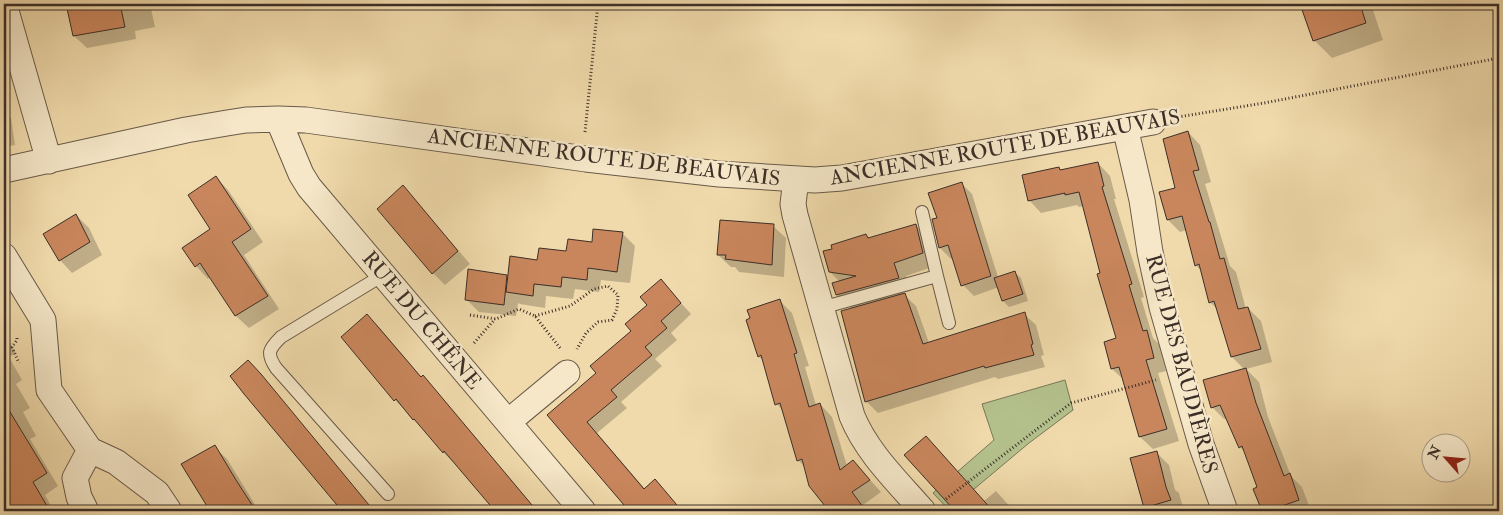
<svg xmlns="http://www.w3.org/2000/svg" width="1503" height="515" font-family="'IM FELL Double Pica',serif">
<style>
.green{fill:#b4c18d;stroke:#78785a}
.shadow{fill:#0003}
.building{fill:#c9865c;stroke:#3c2f28}
.lines{fill:none;stroke-linecap:round;stroke-linejoin:round}
.lane-casing{stroke:#695a49;stroke-width:14}
.street-casing{stroke:#695a49;stroke-width:27}
.path{stroke:#3c2f28;stroke-width:3;stroke-dasharray:1 2.5;stroke-linecap:butt}
.lane{stroke:#f5e7c8;stroke-width:12}
.street{stroke:#f5e7c8;stroke-width:25}
.labels{text-anchor:middle;stroke-width:5;stroke-linejoin:round;paint-order:stroke}
.street-label{font-size:21px;fill:#3c2f28;stroke:#f5e7c8}
</style>
<rect width="100%" height="100%" fill="#f0daab"/>
<filter id="stains"><feTurbulence type="fractalNoise" baseFrequency=".004" numOctaves="4"/><feColorMatrix values="0 0 0 0 .2 0 0 0 0 .09 0 0 0 0 .02 0 0 0 .5 -.17"/></filter>
<radialGradient id="worn" r=".72"><stop offset=".6" stop-color="#630" stop-opacity="0"/><stop offset="1" stop-color="#630" stop-opacity=".3"/></radialGradient>
<path class="green" d="M 1065,380 L 1073,410 L 1029,443 L 949,510 L 933,493 L 994,440 L 982,404 Z"/>
<path class="shadow" d="M 67,4 L 150,4 L 155,27 L 135,31 L 136,39 L 87,48 L 74,36 Z
M 1302,4 L 1371,4 L 1383,40 L 1332,58 L 1314,40 Z
M 4,111 L 11,118 L 15,145 L 4,147 Z
M 1188,132 L 1200,145 L 1211,182 L 1205,184 L 1230,266 L 1236,272 L 1246,309 L 1248,308 L 1261,321 L 1272,362 L 1246,369 L 1259,382 L 1268,417 L 1291,476 L 1302,487 L 1311,511 L 1263,511 L 1254,489 L 1259,487 L 1245,452 L 1240,447 L 1228,419 L 1224,419 L 1212,407 L 1245,370 L 1232,357 L 1218,310 L 1210,302 L 1202,272 L 1196,265 L 1187,230 L 1180,232 L 1168,220 L 1176,189 Z
M 1098,163 L 1110,176 L 1116,199 L 1114,199 L 1144,297 L 1141,298 L 1153,338 L 1159,344 L 1166,371 L 1158,373 L 1179,441 L 1153,449 L 1140,437 L 1124,380 L 1112,369 L 1117,339 L 1084,206 L 1079,207 L 1077,205 L 1041,213 L 1029,200 L 1059,169 L 1061,171 Z
M 216,177 L 228,190 L 263,242 L 244,255 L 279,309 L 249,328 L 236,316 L 210,277 L 208,279 L 196,266 L 211,229 Z
M 961,183 L 972,194 L 998,277 L 1014,272 L 1021,278 L 1028,301 L 1009,307 L 1003,301 L 999,287 L 974,296 L 963,285 L 953,258 L 951,259 L 940,248 L 939,218 Z
M 403,187 L 415,200 L 470,264 L 445,285 L 433,273 Z
M 76,215 L 89,228 L 102,255 L 72,273 L 60,260 Z
M 916,225 L 929,238 L 935,266 L 906,276 L 911,291 L 902,293 L 916,306 L 929,343 L 1024,314 L 1036,325 L 1044,355 L 1041,356 L 1045,367 L 998,379 L 995,377 L 878,413 L 867,402 L 842,312 L 852,309 L 837,295 L 834,284 L 840,282 L 830,272 L 866,236 L 869,239 Z
M 773,226 L 786,238 L 784,277 L 739,272 L 735,267 L 731,267 L 718,255 Z
M 622,233 L 635,246 L 630,283 L 601,280 L 599,292 L 575,289 L 573,299 L 546,296 L 545,308 L 520,304 L 518,303 L 516,316 L 479,312 L 466,299 L 507,276 L 509,278 L 538,261 Z
M 671,292 L 691,314 L 671,333 L 677,340 L 655,359 L 662,366 L 621,402 L 627,408 L 597,433 L 645,489 L 655,481 L 682,511 L 632,511 L 549,416 L 598,373 L 633,331 Z
M 780,301 L 792,313 L 809,366 L 805,367 L 816,405 L 820,404 L 832,417 L 847,466 L 853,461 L 881,492 L 863,505 L 868,511 L 831,511 L 810,485 L 806,468 L 798,460 L 784,412 L 777,404 L 765,362 L 759,357 Z
M 367,316 L 380,328 L 422,378 L 423,377 L 435,390 L 537,511 L 497,511 L 457,464 L 456,465 L 443,452 L 426,432 L 395,400 Z
M 4,332 L 16,353 L 9,357 L 22,380 L 16,384 L 30,408 L 23,412 L 36,436 L 30,439 L 58,486 L 45,495 L 54,511 L 10,511 L 4,501 L 17,492 L 4,470 Z
M 214,447 L 227,459 L 259,511 L 212,511 L 183,465 Z
M 1157,453 L 1169,465 L 1175,490 L 1179,493 L 1184,511 L 1147,511 L 1144,506 Z
M 906,456 L 984,501 L 996,491 L 1014,511 L 957,511 Z"/>
<path class="building" d="M 66,4 L 120,4 L 125,27 L 73,36 Z
M 1300,4 L 1360,4 L 1366,23 L 1313,41 Z
M 1188,131 L 1199,170 L 1193,171 L 1209,222 L 1210,222 L 1220,259 L 1224,258 L 1238,309 L 1248,307 L 1261,349 L 1231,357 L 1214,301 L 1209,303 L 1199,264 L 1195,266 L 1182,216 L 1167,220 L 1159,192 L 1175,188 L 1163,139 Z
M 1098,162 L 1104,186 L 1102,187 L 1132,284 L 1129,285 L 1143,331 L 1147,330 L 1154,358 L 1146,360 L 1167,429 L 1139,437 L 1119,367 L 1111,369 L 1104,342 L 1116,338 L 1097,274 L 1100,273 L 1079,192 L 1065,195 L 1065,193 L 1028,201 L 1022,175 L 1059,167 L 1060,170 Z
M 216,176 L 251,229 L 232,242 L 268,296 L 235,316 L 200,263 L 195,267 L 182,248 L 210,229 L 188,195 Z
M 962,182 L 991,276 L 961,286 L 948,245 L 939,248 L 932,219 L 937,218 L 928,193 Z
M 403,185 L 458,251 L 432,274 L 377,209 Z
M 76,214 L 90,242 L 59,261 L 43,234 Z
M 720,220 L 774,224 L 772,265 L 725,259 L 726,255 L 717,255 Z
M 916,224 L 923,253 L 894,263 L 899,278 L 836,295 L 832,283 L 856,276 L 829,272 L 823,251 L 832,249 L 831,245 L 866,234 L 868,238 Z
M 593,229 L 623,232 L 617,272 L 588,268 L 587,280 L 562,277 L 561,287 L 534,284 L 533,296 L 506,292 L 510,256 L 537,260 L 539,248 L 566,251 L 568,239 L 592,242 Z
M 468,269 L 507,275 L 504,305 L 465,300 Z
M 1015,271 L 1023,294 L 1002,301 L 994,278 Z
M 661,279 L 681,303 L 661,321 L 667,328 L 645,347 L 652,355 L 611,390 L 617,397 L 587,422 L 644,489 L 655,479 L 682,511 L 616,511 L 624,505 L 547,415 L 596,373 L 590,366 L 631,331 L 625,324 L 647,305 L 640,297 Z
M 905,293 L 923,344 L 1025,312 L 1033,344 L 1031,345 L 1034,355 L 985,368 L 984,366 L 865,402 L 841,311 Z
M 780,299 L 797,353 L 794,354 L 809,407 L 820,403 L 840,470 L 853,460 L 870,480 L 852,492 L 866,511 L 829,511 L 809,486 L 802,459 L 797,461 L 780,403 L 775,405 L 761,355 L 758,357 L 746,320 L 750,318 L 747,310 Z
M 367,314 L 421,377 L 423,375 L 537,511 L 495,511 L 444,451 L 443,453 L 414,419 L 413,420 L 396,399 L 394,401 L 341,337 Z
M 248,360 L 261,374 L 374,511 L 342,511 L 244,394 L 230,376 Z
M 1246,368 L 1256,403 L 1284,476 L 1290,473 L 1299,500 L 1268,511 L 1262,511 L 1253,489 L 1257,487 L 1242,446 L 1239,448 L 1220,405 L 1211,408 L 1203,380 Z
M 4,402 L 47,473 L 33,482 L 50,511 L 9,511 L 4,503 Z
M 926,436 L 993,511 L 955,511 L 904,455 Z
M 215,445 L 236,480 L 256,511 L 210,511 L 181,464 Z
M 1157,451 L 1166,487 L 1171,500 L 1144,508 L 1130,458 Z"/>
<g class="lines">
<g class="lane-casing">
<path id="lane" d="M 922,212 L 937,276 L 949,323
M 383,275 L 281,337 C 269,349 266,353 276,368 L 388,494
M 821,308 L 937,276"/>
</g>
<g class="street-casing">
<path id="street" d="M 4,4 L 49,161
M 278,119 L 301,174 L 309,187 L 583,511
M 1125,127 L 1142,200 L 1150,252 L 1162,307 L 1201,444 L 1225,511
M 4,170 L 186,130 L 227,123 L 246,120 L 278,119 L 306,120 L 586,159 L 719,174 L 815,180 L 842,178 L 1153,122
M 796,179 L 793,204 L 795,215 L 852,416 C 867,453 898,482 923,511
M 4,256 L 43,320 L 49,390 L 90,450 L 116,462 L 157,493 L 169,511
M 508,422 L 567,373
M 86,511 L 79,497 L 75,478 L 90,450"/>
</g>
<path class="path" d="M 1178,117 L 1264,103 L 1499,58
M 585,132 L 598,4
M 470,315 L 496,319 L 519,309 L 535,316 L 560,348
M 535,316 L 570,306 L 594,289 L 608,286 L 618,295 L 617,309 L 612,320 L 598,322 L 586,333 L 577,349
M 17,338 L 17,340 L 12,347 L 19,363
M 474,343 L 495,319
M 946,499 L 1071,403 L 1156,380"/>
<use href="#lane" class="lane"/>
<use href="#street" class="street"/>
</g>
<g class="labels">
<g class="street-label">
<text transform="translate(1005 147) rotate(-10)" y="7">ANCIENNE ROUTE DE BEAUVAIS</text>
<text transform="translate(604 157) rotate(7)" y="7">ANCIENNE ROUTE DE BEAUVAIS</text>
<text transform="translate(422 320) rotate(50)" y="7">RUE DU CHÊNE</text>
<text transform="translate(1182 364) rotate(75)" y="7">RUE DES BAUDIÈRES</text>
</g>
</g>
<rect width="1503" height="515" fill="none" stroke="#f0daab" stroke-width="20"/>
<rect x="5" y="5" width="1493" height="505" fill="none" stroke="#3c2f28" stroke-width="2.5"/>
<rect x="10" y="10" width="1483" height="495" fill="none" stroke="#3c2f28"/>
<g transform="translate(1446 458) rotate(297)"><circle r="24" fill="#f5e7c8" stroke="#ab9d88"/>
<path d="M0-4L9 19L0 12L-9 19Z" fill="#8f2418"/>
<text y="-8" font-size="14" font-weight="bold" text-anchor="middle" fill="#3c2f28">N</text>
</g>
<rect width="100%" height="100%" filter="url(#stains)"/>
<rect width="100%" height="100%" fill="url(#worn)"/>
</svg>
